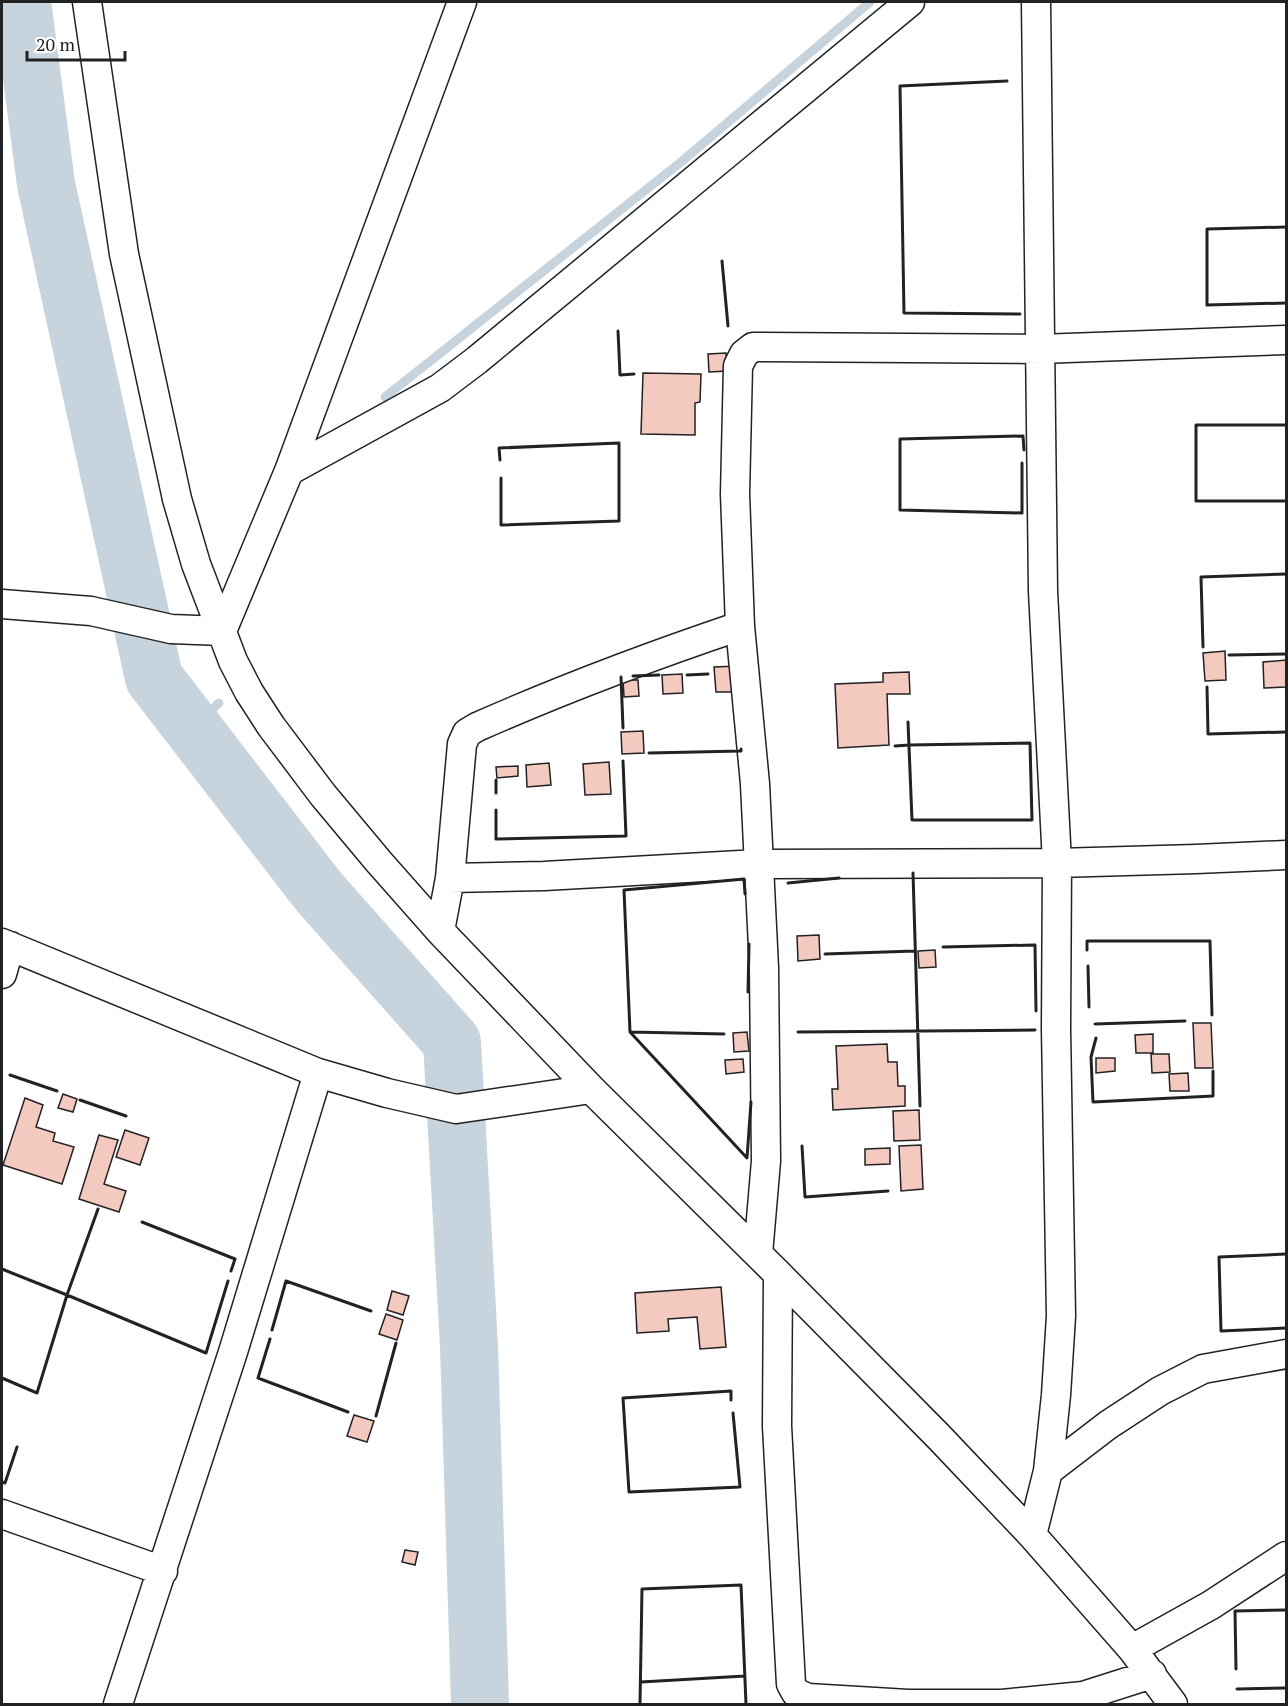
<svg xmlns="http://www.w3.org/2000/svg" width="1288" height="1706" font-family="'PT Serif',serif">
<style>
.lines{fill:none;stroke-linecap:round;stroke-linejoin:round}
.stream{stroke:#c7d3dd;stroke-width:9}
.river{stroke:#c7d3dd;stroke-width:58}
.building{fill:#f3c9c0;stroke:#222;stroke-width:1.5}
.street-casing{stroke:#222;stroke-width:31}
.street{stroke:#fff;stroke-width:28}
.wall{stroke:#222;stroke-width:3}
</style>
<rect width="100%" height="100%" fill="#fff"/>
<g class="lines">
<path class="stream" d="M 385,397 L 681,162 L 870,2
M 192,729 L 219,703"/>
<path class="river" d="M 22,2 L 46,184 L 154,678 L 319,892 L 452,1042 L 469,1346 L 480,1704"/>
</g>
<path class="building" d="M 726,353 L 727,371 L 709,372 L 708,354 Z
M 643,373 L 701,374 L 700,402 L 695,403 L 695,435 L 641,434 Z
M 1225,651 L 1226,680 L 1205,681 L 1203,653 Z
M 1286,660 L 1286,687 L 1264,688 L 1263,662 Z
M 737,666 L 738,692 L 716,692 L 714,667 Z
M 909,672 L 910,694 L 887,694 L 889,745 L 838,748 L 835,684 L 883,682 L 883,673 Z
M 682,674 L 683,693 L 663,694 L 662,675 Z
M 623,680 L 638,680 L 639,696 L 624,697 Z
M 643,731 L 644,753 L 622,754 L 621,732 Z
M 609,762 L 611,794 L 585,795 L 583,764 Z
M 549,763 L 551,785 L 527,787 L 526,765 Z
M 518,766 L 518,776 L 497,778 L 496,767 Z
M 819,935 L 820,959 L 798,961 L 797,936 Z
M 935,950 L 936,967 L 919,968 L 918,951 Z
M 1193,1023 L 1211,1023 L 1213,1068 L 1195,1068 Z
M 747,1032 L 749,1051 L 734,1052 L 733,1033 Z
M 1153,1034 L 1153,1053 L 1136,1053 L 1135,1035 Z
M 887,1044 L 888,1062 L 897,1062 L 898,1086 L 905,1086 L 905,1106 L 833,1110 L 832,1089 L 838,1089 L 836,1046 Z
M 1151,1054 L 1169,1054 L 1170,1072 L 1152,1073 Z
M 1096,1058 L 1115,1058 L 1115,1071 L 1096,1073 Z
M 743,1059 L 744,1072 L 726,1074 L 725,1060 Z
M 1188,1073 L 1189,1091 L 1170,1091 L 1169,1074 Z
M 63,1094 L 77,1099 L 73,1112 L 58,1108 Z
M 25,1098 L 43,1105 L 36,1127 L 55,1133 L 53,1141 L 74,1147 L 62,1184 L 3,1165 Z
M 919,1110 L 920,1140 L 894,1141 L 893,1111 Z
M 125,1130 L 149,1138 L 140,1165 L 116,1157 Z
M 99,1135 L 118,1140 L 104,1184 L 126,1191 L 119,1212 L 79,1199 Z
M 921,1145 L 923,1189 L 901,1191 L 899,1146 Z
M 890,1148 L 890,1164 L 865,1165 L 865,1149 Z
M 721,1287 L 726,1347 L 700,1349 L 697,1317 L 668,1319 L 669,1331 L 637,1333 L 635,1293 Z
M 392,1291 L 409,1296 L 403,1315 L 387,1310 Z
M 386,1314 L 403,1320 L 397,1340 L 379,1334 Z
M 354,1415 L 374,1421 L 367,1442 L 347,1436 Z
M 405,1550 L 418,1552 L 415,1565 L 402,1562 Z"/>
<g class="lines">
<g class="street-casing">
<path id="street" d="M 87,2 L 124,254 L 177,499 L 196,564 L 233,661 L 249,692 L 271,726 L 323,795 L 379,862 L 440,931 L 591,1089 L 778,1274 L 939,1437 L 1032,1535 L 1132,1649 L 1173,1704
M 289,471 L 440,388 L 477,360 L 910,2
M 2,604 L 91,611 L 171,629 L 222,631 L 289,471 L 462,2
M 450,878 L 544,876 L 758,864 L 1057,863 L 1196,859 L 1286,855
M 440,931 L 450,878 L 462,744 L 467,733 L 477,727 C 563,689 651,656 740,626
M 2,943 L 318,1073 L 387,1093 L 456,1109 L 591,1089
M 2,974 L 10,946
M 758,1254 L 766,1161 L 764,968 L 755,784 L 740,626 L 735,494 L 738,366 L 744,354 L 753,347 L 1040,349 L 1286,340
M 778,1274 L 777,1426 L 791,1684 L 796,1693 L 808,1698 L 908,1704 L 1002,1704 L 1083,1696 L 1152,1674
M 1048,1471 L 1108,1425 L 1160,1391 L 1203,1369 L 1286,1354
M 2,1514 L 163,1571
M 1032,1535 L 1048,1471 L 1056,1395 L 1061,1316 L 1056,1029 L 1057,863 L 1043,591 L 1036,2
M 1132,1649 L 1211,1605 L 1286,1556
M 118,1704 L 233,1352 L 318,1073"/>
</g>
<use href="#street" class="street"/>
<path class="wall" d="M 1007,81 L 900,86 L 904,313 L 1020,314
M 1286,227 L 1207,229 L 1207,305 L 1286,303
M 722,261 L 728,326
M 618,331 L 620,375 L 634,374
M 1286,425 L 1196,425 L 1196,501 L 1286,501
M 500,460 L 499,448 L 619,443 L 619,521 L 501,525 L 501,478
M 1022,463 L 1022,513 L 900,510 L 900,439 L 1023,436 L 1024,450
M 1203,647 L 1201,577 L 1286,574
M 1229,655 L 1286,654
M 687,675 L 708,674
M 633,676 L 659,675
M 621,677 L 623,728
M 1207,687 L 1208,734 L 1286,732
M 895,746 L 909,745 L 1030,743 L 1032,820 L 912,820 L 908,722
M 649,753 L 741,751 L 741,749
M 496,793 L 496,780
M 496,810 L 496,839 L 626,836 L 623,761
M 913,873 L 920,1106
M 788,883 L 839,878
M 745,894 L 744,879 L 624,890 L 630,1032 L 747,1158 L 751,1102
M 943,947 L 1035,945 L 1036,1011
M 1087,950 L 1087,941 L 1210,941 L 1212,1015
M 825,954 L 915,951
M 1088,966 L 1089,1007
M 748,992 L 749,944
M 1095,1024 L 1185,1021
M 630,1032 L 724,1034
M 798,1032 L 1035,1030
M 1096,1038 L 1091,1057 L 1093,1102 L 1213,1096 L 1213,1071
M 10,1075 L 57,1091
M 80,1100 L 126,1116
M 802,1146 L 805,1197 L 888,1191
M 98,1209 L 67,1295 L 206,1353 L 228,1281
M 142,1222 L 235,1259 L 231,1271
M 1286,1254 L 1219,1257 L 1221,1331 L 1286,1328
M 2,1269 L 67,1295 L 37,1393 L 2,1378
M 272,1330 L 286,1281 L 371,1311
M 270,1339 L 258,1378 L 348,1412
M 731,1400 L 731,1391 L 623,1398 L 629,1492 L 740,1487 L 733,1413
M 376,1416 L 396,1343
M 2,1482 L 5,1483 L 17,1447
M 1236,1669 L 1235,1611 L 1286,1610
M 641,1682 L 745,1676
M 1237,1689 L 1286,1688
M 640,1704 L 642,1589 L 741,1585 L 746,1704"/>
</g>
<rect width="1288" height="1706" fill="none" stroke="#222222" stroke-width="6"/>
<path d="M27 51v9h98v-9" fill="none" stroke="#222222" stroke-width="3"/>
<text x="36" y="51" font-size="18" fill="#222222" stroke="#ffffff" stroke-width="4.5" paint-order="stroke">20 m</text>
</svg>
